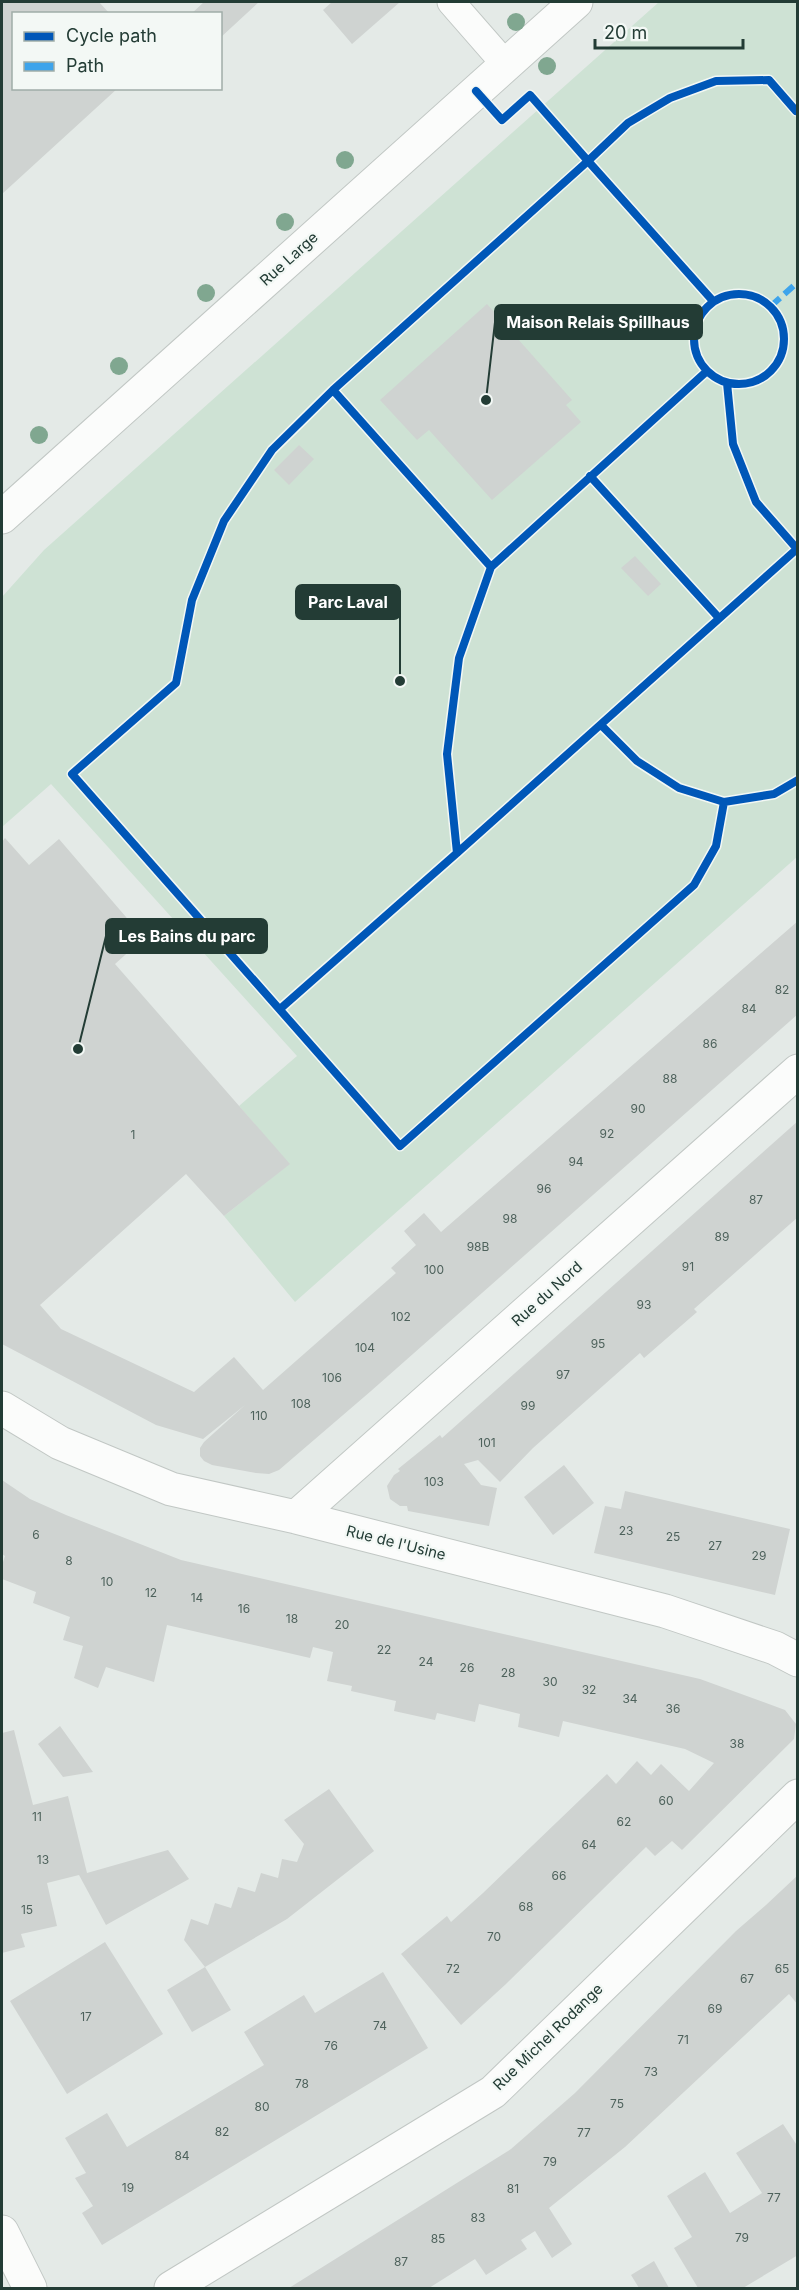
<svg xmlns="http://www.w3.org/2000/svg" width="799" height="2290" font-family="Inter,sans-serif">
<style>
.green{fill:#cee2d4}
.building{fill:#cfd3d1}
.lines{fill:none;stroke-linecap:round;stroke-linejoin:round}
.service-casing{stroke:#c1c7c4;stroke-width:29}
.minor-casing{stroke:#c1c7c4;stroke-width:35}
.tertiary-casing{stroke:#c1c7c4;stroke-width:35}
.service{stroke:#fbfcfb;stroke-width:27}
.minor{stroke:#fbfcfb;stroke-width:33}
.tertiary{stroke:#fbfcfb;stroke-width:33}
.quiet{stroke:#3ea4eb;stroke-width:6;stroke-dasharray:12 6;stroke-linecap:butt}
.cycleway-casing{stroke:#f3f8f5;stroke-width:11}
.cycleway{stroke:#0057b8;stroke-width:8}
.tree{fill:#80a790}
.labels{text-anchor:middle;stroke-width:4.5;stroke-linejoin:round;paint-order:stroke}
.number-label{font-size:12px;fill:#4e625c}
.street-label{font-size:15px;fill:#233c35;stroke:#f3f8f5}
.leader{fill:none;stroke:#233c35;stroke-width:2}
.callout-dot{fill:#233c35;stroke:#f3f8f5;stroke-width:2}
.callout{fill:#233c35;stroke:#233c35;stroke-width:2}
.callout-label{font-size:16px;text-anchor:middle;font-weight:bold;fill:#fff}
</style>
<rect width="100%" height="100%" fill="#e4eae7"/>
<path class="green" d="M 659,2 L 797,2 L 797,857 L 295,1302 L 224,1216 L 289,1164 L 239,1106 L 297,1056 L 51,784 L 2,827 L 2,597 L 44,550 Z"/>
<path class="building" d="M 2,2 L 99,2 L 110,14 L 14,14 L 14,88 L 118,88 L 2,194 Z
M 204,2 L 259,2 L 220,38 L 220,14 L 191,14 Z
M 332,2 L 400,2 L 352,44 L 323,10 Z
M 487,304 L 572,400 L 566,405 L 581,422 L 492,500 L 429,430 L 417,440 L 380,400 Z
M 299,445 L 314,459 L 289,485 L 274,470 Z
M 635,556 L 661,584 L 648,596 L 621,568 Z
M 5,838 L 29,865 L 59,839 L 144,938 L 115,964 L 290,1164 L 224,1216 L 186,1174 L 40,1305 L 61,1329 L 194,1392 L 234,1357 L 263,1390 L 396,1273 L 391,1268 L 416,1245 L 404,1231 L 424,1213 L 441,1232 L 798,921 L 798,1014 L 371,1391 L 279,1470 L 269,1474 L 256,1473 L 212,1465 L 204,1461 L 200,1456 L 200,1448 L 204,1442 L 245,1405 L 203,1439 L 156,1425 L 2,1344 L 2,842 Z
M 798,1121 L 798,1217 L 694,1309 L 697,1312 L 644,1358 L 640,1353 L 533,1448 L 500,1482 L 478,1460 L 464,1464 L 481,1485 L 497,1488 L 489,1526 L 408,1511 L 407,1506 L 400,1506 L 390,1499 L 387,1486 L 394,1475 L 400,1471 L 398,1469 L 440,1435 L 442,1438 Z
M 564,1465 L 594,1503 L 553,1535 L 524,1497 Z
M 2,1480 L 30,1499 L 66,1515 L 181,1560 L 700,1679 L 785,1710 L 796,1724 L 794,1739 L 682,1850 L 672,1841 L 655,1856 L 646,1847 L 506,1984 L 461,2025 L 401,1954 L 447,1916 L 451,1922 L 483,1893 L 607,1774 L 616,1784 L 637,1761 L 651,1775 L 661,1764 L 689,1791 L 714,1763 L 685,1749 L 563,1721 L 559,1737 L 518,1727 L 520,1714 L 479,1704 L 475,1722 L 437,1713 L 435,1720 L 394,1711 L 396,1701 L 351,1691 L 352,1686 L 327,1681 L 333,1652 L 313,1647 L 310,1658 L 167,1625 L 154,1682 L 106,1667 L 98,1688 L 74,1678 L 83,1646 L 63,1640 L 70,1617 L 33,1603 L 36,1592 L 2,1579 L 2,1565 L 5,1556 L 2,1554 Z
M 625,1491 L 790,1529 L 775,1595 L 594,1553 L 605,1506 L 621,1509 Z
M 60,1726 L 93,1772 L 63,1777 L 38,1744 Z
M 14,1730 L 33,1805 L 68,1796 L 87,1873 L 168,1850 L 189,1879 L 106,1925 L 79,1875 L 47,1883 L 57,1926 L 21,1934 L 25,1947 L 2,1953 L 2,1733 Z
M 329,1789 L 374,1851 L 287,1919 L 205,1967 L 231,2010 L 192,2032 L 167,1990 L 205,1967 L 184,1940 L 191,1919 L 208,1925 L 215,1903 L 231,1908 L 238,1887 L 255,1892 L 261,1873 L 278,1878 L 282,1859 L 297,1862 L 304,1844 L 284,1820 Z
M 798,1875 L 798,2005 L 789,1994 L 625,2147 L 549,2208 L 572,2244 L 552,2258 L 535,2231 L 521,2240 L 527,2249 L 486,2275 L 475,2259 L 429,2288 L 289,2288 L 511,2149 L 575,2093 L 736,1931 L 766,1905 Z
M 105,1942 L 163,2034 L 67,2094 L 10,2001 Z
M 383,1972 L 428,2048 L 102,2245 L 82,2213 L 93,2206 L 75,2178 L 86,2173 L 65,2138 L 107,2113 L 127,2147 L 264,2065 L 244,2032 L 304,1995 L 315,2013 Z
M 783,2124 L 798,2147 L 798,2255 L 743,2288 L 698,2288 L 674,2248 L 692,2237 L 667,2196 L 705,2172 L 730,2213 L 762,2193 L 736,2153 Z
M 654,2261 L 669,2288 L 639,2288 L 631,2275 Z"/>
<g class="lines">
<g class="service-casing">
<path id="service" d="M 451,2 L 506,65"/>
</g>
<g class="minor-casing">
<path id="minor" d="M 2,1408 L 60,1443 L 171,1489 L 296,1517 L 665,1611 L 775,1648 L 798,1660
M 296,1517 L 798,1071
M 2,2232 L 30,2288
M 171,2288 L 493,2092 L 798,1796"/>
</g>
<g class="tertiary-casing">
<path id="tertiary" d="M 2,517 L 576,2"/>
</g>
<use href="#service" class="service"/>
<use href="#minor" class="minor"/>
<use href="#tertiary" class="tertiary"/>
<path class="quiet" d="M 771,306 L 798,282"/>
<g class="cycleway-casing">
<path id="cycleway" d="M 476,91 L 502,120 L 530,95 L 588,161 L 333,390 L 272,450 L 224,521 L 192,600 L 176,683 L 72,774 L 400,1146 L 694,885 L 716,846 L 724,802
M694 339a45 45 0 1 1 90 0a45 45 0 1 1-90 0Z
M 713,301 L 588,161 L 628,123 L 670,98 L 716,81 L 769,80 L 796,111
M 727,383 L 733,444 L 756,502 L 798,550
M 333,390 L 491,567
M 590,476 L 719,618
M 601,725 L 637,761 L 679,788 L 724,802 L 774,794 L 798,780
M 457,853 L 447,754 L 459,658 L 491,567 L 707,371
M 280,1009 L 457,853 L 798,548"/>
</g>
<use href="#cycleway" class="cycleway"/>
</g>
<g class="tree">
<circle cx="516" cy="22" r="9"/>
<circle cx="547" cy="66" r="9"/>
<circle cx="345" cy="160" r="9"/>
<circle cx="285" cy="222" r="9"/>
<circle cx="206" cy="293" r="9"/>
<circle cx="119" cy="366" r="9"/>
<circle cx="39" cy="435" r="9"/>
</g>
<g class="labels">
<g class="number-label">
<text x="782" y="994">82</text>
<text x="749" y="1013">84</text>
<text x="710" y="1048">86</text>
<text x="670" y="1083">88</text>
<text x="638" y="1113">90</text>
<text x="607" y="1138">92</text>
<text x="133" y="1139">1</text>
<text x="576" y="1166">94</text>
<text x="544" y="1193">96</text>
<text x="756" y="1204">87</text>
<text x="510" y="1223">98</text>
<text x="722" y="1241">89</text>
<text x="478" y="1251">98B</text>
<text x="688" y="1271">91</text>
<text x="434" y="1274">100</text>
<text x="644" y="1309">93</text>
<text x="401" y="1321">102</text>
<text x="598" y="1348">95</text>
<text x="365" y="1352">104</text>
<text x="563" y="1379">97</text>
<text x="332" y="1382">106</text>
<text x="301" y="1408">108</text>
<text x="528" y="1410">99</text>
<text x="259" y="1420">110</text>
<text x="487" y="1447">101</text>
<text x="434" y="1486">103</text>
<text x="626" y="1535">23</text>
<text x="36" y="1539">6</text>
<text x="673" y="1541">25</text>
<text x="715" y="1550">27</text>
<text x="759" y="1560">29</text>
<text x="69" y="1565">8</text>
<text x="107" y="1586">10</text>
<text x="151" y="1597">12</text>
<text x="197" y="1602">14</text>
<text x="244" y="1613">16</text>
<text x="292" y="1623">18</text>
<text x="342" y="1629">20</text>
<text x="384" y="1654">22</text>
<text x="426" y="1666">24</text>
<text x="467" y="1672">26</text>
<text x="508" y="1677">28</text>
<text x="550" y="1686">30</text>
<text x="589" y="1694">32</text>
<text x="630" y="1703">34</text>
<text x="673" y="1713">36</text>
<text x="737" y="1748">38</text>
<text x="666" y="1805">60</text>
<text x="37" y="1821">11</text>
<text x="624" y="1826">62</text>
<text x="589" y="1849">64</text>
<text x="43" y="1864">13</text>
<text x="559" y="1880">66</text>
<text x="526" y="1911">68</text>
<text x="27" y="1914">15</text>
<text x="494" y="1941">70</text>
<text x="453" y="1973">72</text>
<text x="782" y="1973">65</text>
<text x="747" y="1983">67</text>
<text x="715" y="2013">69</text>
<text x="86" y="2021">17</text>
<text x="380" y="2030">74</text>
<text x="683" y="2044">71</text>
<text x="331" y="2050">76</text>
<text x="651" y="2076">73</text>
<text x="302" y="2088">78</text>
<text x="617" y="2108">75</text>
<text x="262" y="2111">80</text>
<text x="222" y="2136">82</text>
<text x="584" y="2137">77</text>
<text x="182" y="2160">84</text>
<text x="550" y="2166">79</text>
<text x="128" y="2192">19</text>
<text x="513" y="2193">81</text>
<text x="774" y="2202">77</text>
<text x="478" y="2222">83</text>
<text x="742" y="2242">79</text>
<text x="438" y="2243">85</text>
<text x="401" y="2266">87</text>
</g>
<g class="street-label">
<text transform="translate(289 259) rotate(-42)" y="5">Rue Large</text>
<text transform="translate(547 1294) rotate(-42)" y="5">Rue du Nord</text>
<text transform="translate(396 1543) rotate(14)" y="5">Rue de l'Usine</text>
<text transform="translate(548 2037) rotate(-44)" y="5">Rue Michel Rodange</text>
</g>
</g>
<path class="leader" d="M486 400L495 322M400 681L400 602M78 1049L106 936"/>
<g class="callout-dot">
<circle cx="486" cy="400" r="6"/>
<circle cx="400" cy="681" r="6"/>
<circle cx="78" cy="1049" r="6"/>
</g>
<g class="callout">
<rect x="495" y="305" width="207" height="34" rx="6"/>
<rect x="296" y="585" width="104" height="34" rx="6"/>
<rect x="106" y="919" width="161" height="34" rx="6"/>
</g>
<g class="callout-label">
<text x="598" y="328">Maison Relais Spillhaus</text>
<text x="348" y="608">Parc Laval</text>
<text x="187" y="942">Les Bains du parc</text>
</g>
<rect width="799" height="2290" fill="none" stroke="#233c35" stroke-width="6"/>
<rect x="12" y="12" width="210" height="78" fill="#f3f8f5" stroke="#a0ada8" stroke-width="1.5"/>
<rect x="24" y="32" width="30" height="9" fill="#0057b8" stroke="#a0ada8" stroke-width="1.5"/>
<text x="66" y="42" font-size="18" fill="#233c35">Cycle path</text>
<rect x="24" y="62" width="30" height="9" fill="#3ea4eb" stroke="#a0ada8" stroke-width="1.5"/>
<text x="66" y="72" font-size="18" fill="#233c35">Path</text>
<path d="M595 39v9h148v-9" fill="none" stroke="#233c35" stroke-width="3"/>
<text x="604" y="39" font-size="18" fill="#233c35" stroke="#f3f8f5" stroke-width="4.5" paint-order="stroke">20 m</text>
</svg>
